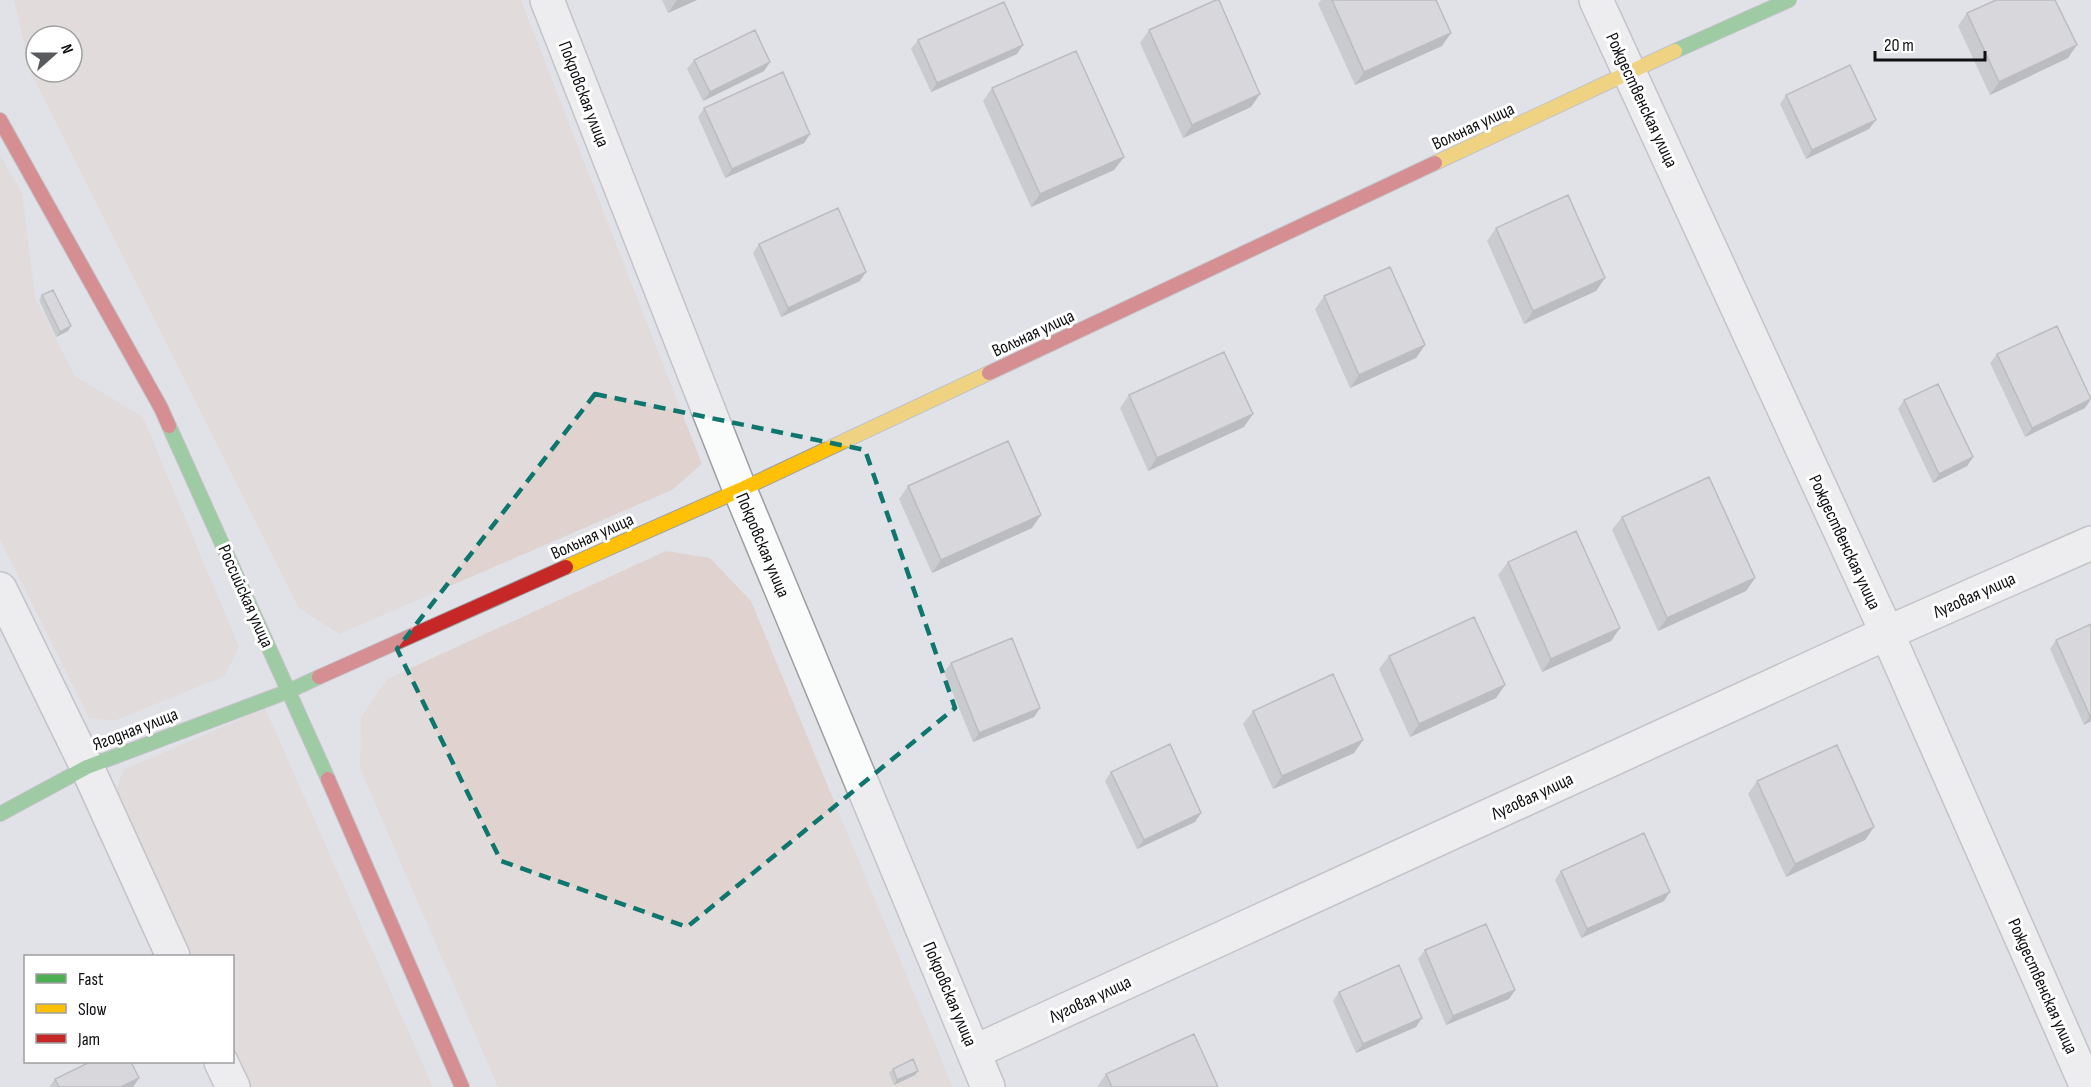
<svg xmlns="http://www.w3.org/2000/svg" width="2091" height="1087" font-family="'Sofia Sans Condensed',sans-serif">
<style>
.green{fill:#e0d3cf;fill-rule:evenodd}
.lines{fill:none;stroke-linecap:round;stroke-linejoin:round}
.street-casing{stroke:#9d9ea2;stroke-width:36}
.fast-casing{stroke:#9d9ea2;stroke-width:16}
.slow-casing{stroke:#9d9ea2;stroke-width:16}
.jam-casing{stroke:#9d9ea2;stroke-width:16}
.street{stroke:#fafbfb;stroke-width:33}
.fast{stroke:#4caf50;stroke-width:14}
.slow{stroke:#ffc107;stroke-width:14}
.jam{stroke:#c62828;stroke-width:14}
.wall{fill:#aeafb2}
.shaded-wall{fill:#8d8e91}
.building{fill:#cacbcf;stroke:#8d8e91;stroke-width:1.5}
.marked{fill:none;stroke:#0f766e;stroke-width:4.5;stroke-dasharray:12 8;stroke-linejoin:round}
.labels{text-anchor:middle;stroke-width:6;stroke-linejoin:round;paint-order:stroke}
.street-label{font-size:18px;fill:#101013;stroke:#fff}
</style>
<rect width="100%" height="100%" fill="#e1e2e7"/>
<path class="green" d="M 14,0 L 521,0 L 702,464 L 672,490 L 339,634 L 298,607 L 30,71 ZM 36,36 L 72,36 L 72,72 L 36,72 Z
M 0,155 L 22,193 L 35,297 L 75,376 L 143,417 L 239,647 L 225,676 L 114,721 L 89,718 L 0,540 Z
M 666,551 L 710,558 L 751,601 L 953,1087 L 498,1087 L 360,769 L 361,717 L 387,679 Z
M 265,708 L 433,1087 L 250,1087 L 233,1049 L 232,956 L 190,956 L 115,795 L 123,770 Z"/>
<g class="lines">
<g class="street-casing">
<path id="street" d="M 547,0 L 740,490 L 988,1087
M 1596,0 L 1887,633 L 2087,1087
M 0,589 L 87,767 L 173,956
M 974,1052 L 1887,633 L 2091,543
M 221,1062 L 233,1087"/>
</g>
<g class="fast-casing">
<path id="fast" d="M 1675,51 L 1789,0
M 169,426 L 328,779
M 0,814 L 87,767 L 289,691 L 319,677"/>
</g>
<g class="slow-casing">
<path id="slow" d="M 1435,163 L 1675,51
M 566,567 L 740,490 L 989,373"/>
</g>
<g class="jam-casing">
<path id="jam" d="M 0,120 L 161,408 L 169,426
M 989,373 L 1435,163
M 319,677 L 566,567
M 328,779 L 462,1087"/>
</g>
<use href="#street" class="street"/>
<use href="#fast" class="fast"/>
<use href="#slow" class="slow"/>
<use href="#jam" class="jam"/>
</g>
<path class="wall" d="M 662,0 L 697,0 L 668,13 Z
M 1321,0 L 1436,0 L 1442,46 L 1355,85 L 1318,4 Z
M 1967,13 L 2068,58 L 1990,95 L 1958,26 Z
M 1149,30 L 1260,94 L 1251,107 L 1183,138 L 1140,43 Z
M 918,40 L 1017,54 L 931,92 L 911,49 Z
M 694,60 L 770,62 L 764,71 L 703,101 L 687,69 Z
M 992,88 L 1124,157 L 1114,170 L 1031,207 L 983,101 Z
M 1786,95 L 1869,129 L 1806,159 L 1780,104 Z
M 704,108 L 810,134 L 804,143 L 725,178 L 698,117 Z
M 1496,228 L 1605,278 L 1596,291 L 1524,324 L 1487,241 Z
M 759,244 L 860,281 L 781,317 L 753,253 Z
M 42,295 L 68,331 L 56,337 L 39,300 Z
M 1324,296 L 1425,345 L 1416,358 L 1350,388 L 1315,309 Z
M 1997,354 L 2085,408 L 2025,437 L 1990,363 Z
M 1129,395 L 1244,427 L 1148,471 L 1120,408 Z
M 1904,400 L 1973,457 L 1967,466 L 1933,483 L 1898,409 Z
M 908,486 L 1032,528 L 932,573 L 899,499 Z
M 1622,517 L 1755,578 L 1746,591 L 1658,631 L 1612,530 Z
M 1508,562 L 1620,628 L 1611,641 L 1542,672 L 1498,575 Z
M 2091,624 L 2091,721 L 2084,725 L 2050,649 L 2056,640 Z
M 1389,656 L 1505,685 L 1496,698 L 1410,737 L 1379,669 Z
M 951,663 L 1040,708 L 1034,717 L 973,742 L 944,672 Z
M 1253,711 L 1363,740 L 1354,753 L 1273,789 L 1243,724 Z
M 1111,772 L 1201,813 L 1195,822 L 1137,849 L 1105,781 Z
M 1757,781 L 1874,827 L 1865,840 L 1786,877 L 1748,794 Z
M 1561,871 L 1664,901 L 1581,938 L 1555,880 Z
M 1425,950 L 1515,990 L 1509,999 L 1446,1025 L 1418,959 Z
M 1339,992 L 1416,1027 L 1356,1053 L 1333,1001 Z
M 893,1069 L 918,1071 L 915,1075 L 894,1085 L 889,1073 Z
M 1106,1074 L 1218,1087 L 1097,1087 Z
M 139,1078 L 133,1087 L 49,1087 L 55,1079 Z"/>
<path class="shaded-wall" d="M 677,0 L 697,0 L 668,13 Z
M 1451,33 L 1442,46 L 1355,85 L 1364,72 Z
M 1023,45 L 1017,54 L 931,92 L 937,83 Z
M 2077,45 L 2068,58 L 1990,95 L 1999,82 Z
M 770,62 L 764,71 L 703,101 L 710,92 Z
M 1260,94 L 1251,107 L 1183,138 L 1192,125 Z
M 1876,120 L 1869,129 L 1806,159 L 1812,150 Z
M 810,134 L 804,143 L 725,178 L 732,169 Z
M 1124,157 L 1114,170 L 1031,207 L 1040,194 Z
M 866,272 L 860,281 L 781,317 L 788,308 Z
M 1605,278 L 1596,291 L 1524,324 L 1533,311 Z
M 71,326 L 68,331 L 56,337 L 60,332 Z
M 1425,345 L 1416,358 L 1350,388 L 1359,375 Z
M 2091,399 L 2085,408 L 2025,437 L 2032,428 Z
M 1253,414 L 1244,427 L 1148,471 L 1157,458 Z
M 1973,457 L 1967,466 L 1933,483 L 1939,474 Z
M 1041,515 L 1032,528 L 932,573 L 941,560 Z
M 1755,578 L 1746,591 L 1658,631 L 1667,618 Z
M 1620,628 L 1611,641 L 1542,672 L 1551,659 Z
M 1505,685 L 1496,698 L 1410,737 L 1419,724 Z
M 1040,708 L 1034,717 L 973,742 L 979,733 Z
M 2091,715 L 2091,721 L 2084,725 L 2090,716 Z
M 1363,740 L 1354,753 L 1273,789 L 1282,776 Z
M 1201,813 L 1195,822 L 1137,849 L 1144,840 Z
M 1874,827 L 1865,840 L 1786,877 L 1795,864 Z
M 1670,892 L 1664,901 L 1581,938 L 1587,929 Z
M 1515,990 L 1509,999 L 1446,1025 L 1453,1016 Z
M 1422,1018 L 1416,1027 L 1356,1053 L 1363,1044 Z
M 918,1071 L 915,1075 L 894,1085 L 897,1080 Z
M 139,1078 L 133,1087 L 121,1087 Z"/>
<path class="building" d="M 1216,0 L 1219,0 L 1260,94 L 1192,125 L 1149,30 Z
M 1332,0 L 1436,0 L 1451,33 L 1364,72 Z
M 1996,0 L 2055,0 L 2077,45 L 1999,82 L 1967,13 Z
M 1004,2 L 1023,45 L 937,83 L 918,40 Z
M 755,30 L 770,62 L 710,92 L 694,60 Z
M 1076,51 L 1124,157 L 1040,194 L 992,88 Z
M 1850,65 L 1876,120 L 1812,150 L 1786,95 Z
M 783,72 L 810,134 L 732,169 L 704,108 Z
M 1568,195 L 1605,278 L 1533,311 L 1496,228 Z
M 838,208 L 866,272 L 788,308 L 759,244 Z
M 1390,267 L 1425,345 L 1359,375 L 1324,296 Z
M 53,290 L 71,326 L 60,332 L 42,295 Z
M 2057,326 L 2091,399 L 2032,428 L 1997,354 Z
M 1224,352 L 1253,414 L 1157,458 L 1129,395 Z
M 1938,384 L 1973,457 L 1939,474 L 1904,400 Z
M 1008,441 L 1041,515 L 941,560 L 908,486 Z
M 1709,477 L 1755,578 L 1667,618 L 1622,517 Z
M 1576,531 L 1620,628 L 1551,659 L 1508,562 Z
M 1474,617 L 1505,685 L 1419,724 L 1389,656 Z
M 2091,624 L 2091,715 L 2090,716 L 2056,640 Z
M 1012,638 L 1040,708 L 979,733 L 951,663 Z
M 1333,674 L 1363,740 L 1282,776 L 1253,711 Z
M 1170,744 L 1201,813 L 1144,840 L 1111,772 Z
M 1837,745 L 1874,827 L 1795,864 L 1757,781 Z
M 1644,833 L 1670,892 L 1587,929 L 1561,871 Z
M 1486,924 L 1515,990 L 1453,1016 L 1425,950 Z
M 1399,965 L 1422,1018 L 1363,1044 L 1339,992 Z
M 1194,1034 L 1218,1087 L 1112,1087 L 1106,1074 Z
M 913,1059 L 918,1071 L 897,1080 L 893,1069 Z
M 90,1062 L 131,1062 L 139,1078 L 121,1087 L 59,1087 L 55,1079 Z"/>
<path d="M0 0H2091V1087H0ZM 595,394 L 865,450 L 955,708 L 687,927 L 501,861 L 397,649 Z" fill="#e1e2e7" fill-opacity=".55" fill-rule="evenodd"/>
<path class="marked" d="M 595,394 L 865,450 L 955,708 L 687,927 L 501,861 L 397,649 Z"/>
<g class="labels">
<g class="street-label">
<text transform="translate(584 94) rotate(69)" y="6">Покровская улица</text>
<text transform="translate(1642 100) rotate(65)" y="6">Рождественская улица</text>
<text transform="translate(1473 126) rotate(-25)" y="6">Вольная улица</text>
<text transform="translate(1033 333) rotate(-25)" y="6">Вольная улица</text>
<text transform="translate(592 536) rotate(-24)" y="6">Вольная улица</text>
<text transform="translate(1845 542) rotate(65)" y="6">Рождественская улица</text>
<text transform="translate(763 545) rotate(67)" y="6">Покровская улица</text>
<text transform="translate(1974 595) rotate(-24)" y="6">Луговая улица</text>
<text transform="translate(246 596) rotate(66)" y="6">Российская улица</text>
<text transform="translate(135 729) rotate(-21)" y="6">Ягодная улица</text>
<text transform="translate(1532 796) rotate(-25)" y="6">Луговая улица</text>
<text transform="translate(2043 986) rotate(66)" y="6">Рождественская улица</text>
<text transform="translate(950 994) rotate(67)" y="6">Покровская улица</text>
<text transform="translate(1090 999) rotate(-25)" y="6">Луговая улица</text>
</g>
</g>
<rect x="24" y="955" width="210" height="108" fill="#ffffff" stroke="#9f9fa1" stroke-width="1.5"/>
<rect x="36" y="974" width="30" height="9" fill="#4caf50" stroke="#9f9fa1" stroke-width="1.5"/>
<text x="78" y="985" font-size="18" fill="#101013">Fast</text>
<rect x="36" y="1004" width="30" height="9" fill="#ffc107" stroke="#9f9fa1" stroke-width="1.5"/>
<text x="78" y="1015" font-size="18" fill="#101013">Slow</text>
<rect x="36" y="1034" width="30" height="9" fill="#c62828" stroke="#9f9fa1" stroke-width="1.5"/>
<text x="78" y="1045" font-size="18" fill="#101013">Jam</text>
<g transform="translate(54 54) rotate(69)"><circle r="28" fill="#ffffff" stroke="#9f9fa1" stroke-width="1.5"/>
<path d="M0-4.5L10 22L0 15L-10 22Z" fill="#595a5d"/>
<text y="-9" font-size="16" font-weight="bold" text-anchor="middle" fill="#101013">N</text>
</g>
<path d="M1875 51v9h110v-9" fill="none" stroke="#101013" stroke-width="3"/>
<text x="1884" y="51" font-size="18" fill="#101013" stroke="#ffffff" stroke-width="4.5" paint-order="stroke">20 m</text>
</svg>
